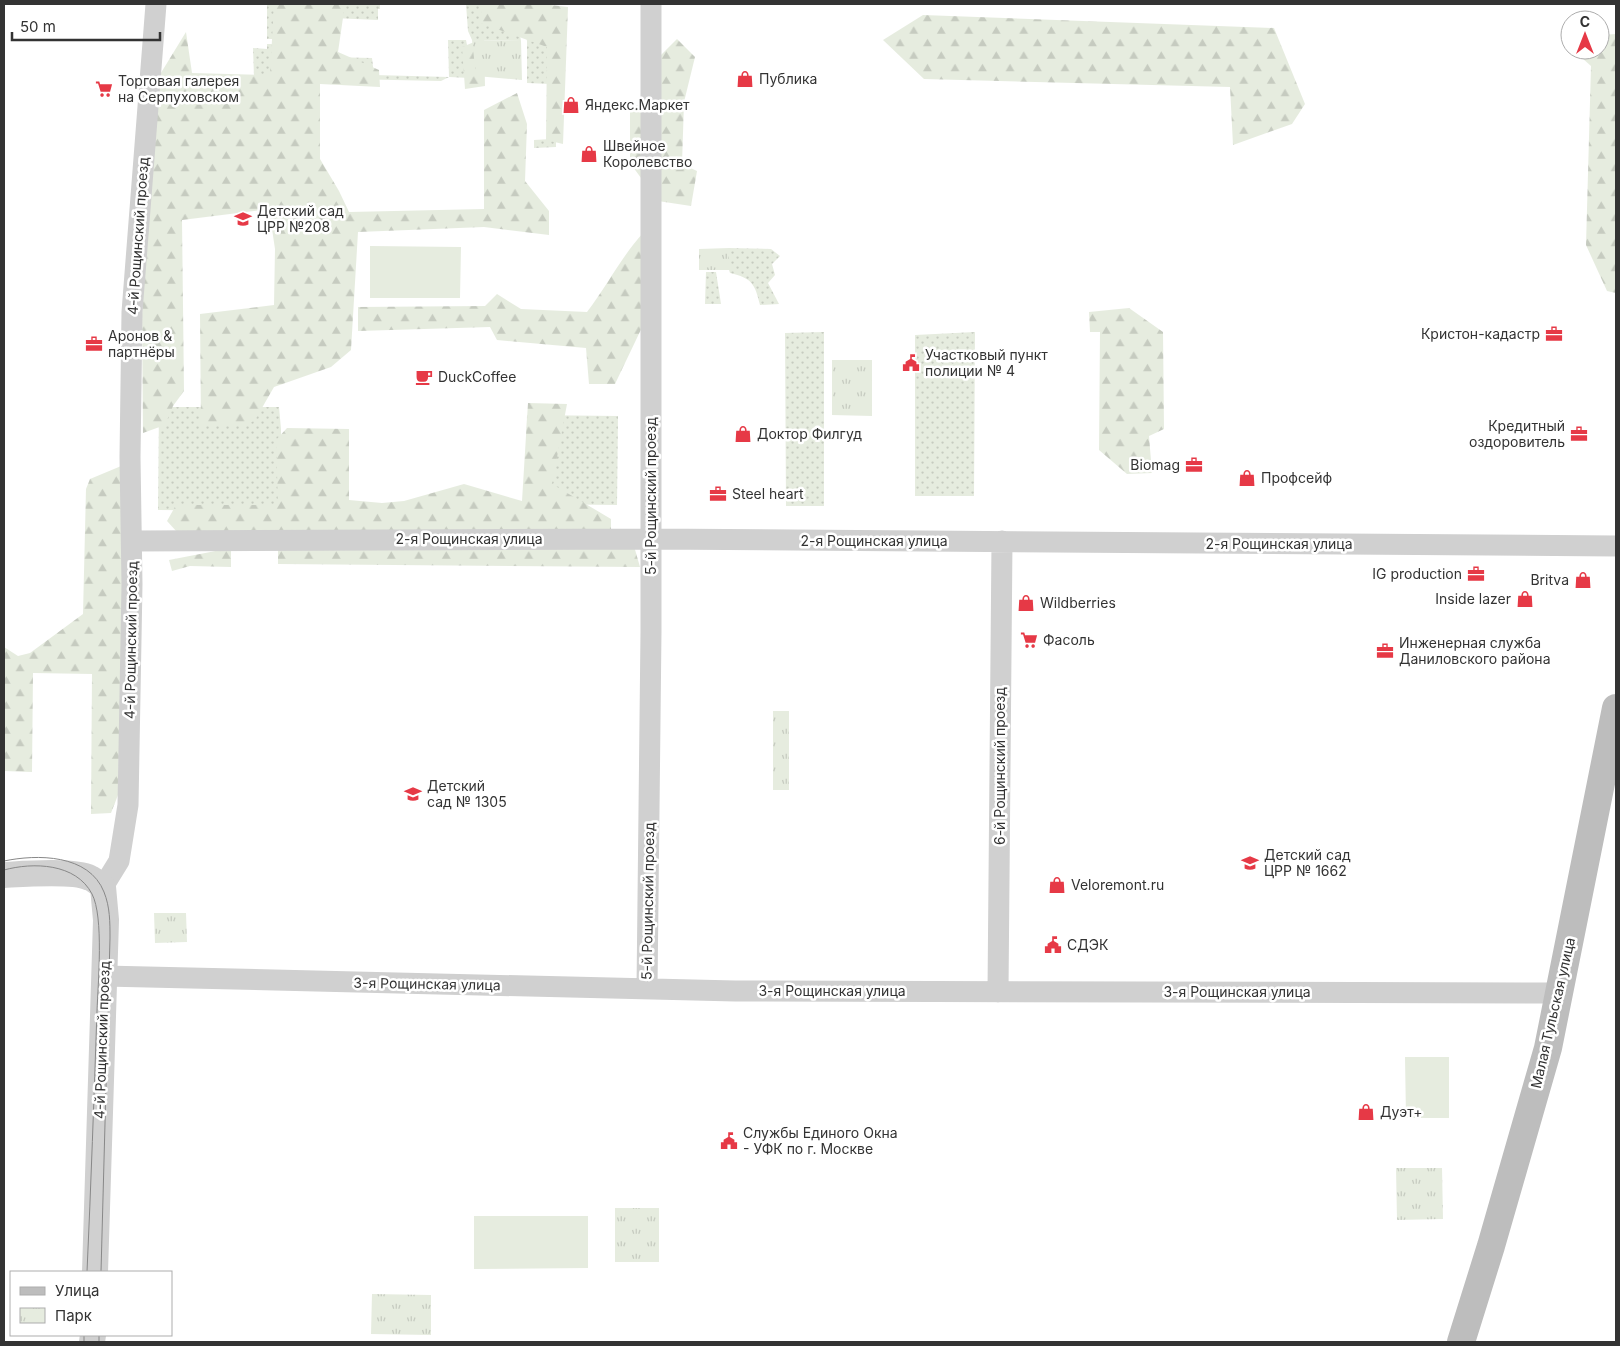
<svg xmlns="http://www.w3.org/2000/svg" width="1620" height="1346" font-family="Inter,sans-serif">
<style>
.grass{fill:url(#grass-dots)}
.forest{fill:url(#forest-firs)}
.park{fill:url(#park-tufts)}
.garden{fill:#e6ecdf}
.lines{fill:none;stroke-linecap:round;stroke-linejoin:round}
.minor{stroke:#d0d0d0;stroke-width:21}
.tertiary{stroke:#d0d0d0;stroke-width:26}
.secondary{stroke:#bdbdbd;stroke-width:28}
.tram{stroke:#888;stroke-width:1}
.labels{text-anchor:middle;stroke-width:5;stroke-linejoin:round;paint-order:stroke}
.poi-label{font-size:14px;fill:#333;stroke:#fff;text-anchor:start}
.street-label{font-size:14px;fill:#333;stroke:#fff}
</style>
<defs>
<pattern id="grass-dots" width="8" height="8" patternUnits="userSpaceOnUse" patternTransform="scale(1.25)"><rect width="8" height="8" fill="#e6ecdf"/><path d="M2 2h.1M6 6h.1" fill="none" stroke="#c6cbc0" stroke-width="1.8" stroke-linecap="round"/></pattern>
<pattern id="forest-firs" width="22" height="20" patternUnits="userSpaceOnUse" patternTransform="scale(1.25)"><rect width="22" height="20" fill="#e6ecdf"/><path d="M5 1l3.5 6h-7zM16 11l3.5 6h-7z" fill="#c6cbc0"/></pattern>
<pattern id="park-tufts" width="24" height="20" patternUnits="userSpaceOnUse" patternTransform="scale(1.25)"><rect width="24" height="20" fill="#e6ecdf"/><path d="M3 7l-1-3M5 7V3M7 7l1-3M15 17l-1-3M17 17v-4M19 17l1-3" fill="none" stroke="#c6cbc0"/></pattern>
</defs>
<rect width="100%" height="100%" fill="#fff"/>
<path class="grass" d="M 267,4 L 380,4 L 380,9 L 378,9 L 378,20 L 310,17 L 327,57 L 372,58 L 374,75 L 449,77 L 448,40 L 466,40 L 468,50 L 470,78 L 449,77 L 441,81 L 254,77 L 253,48 L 267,49 L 267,44 L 273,44 L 273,39 L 267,39 Z
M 466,4 L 496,4 L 516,12 L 521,41 L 472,40 L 468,31 Z
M 521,13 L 557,13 L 556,147 L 534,148 L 534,140 L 551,139 L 550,84 L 527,83 L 527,41 Z
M 729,248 L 771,249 L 780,256 L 772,264 L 775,275 L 768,283 L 779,304 L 760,305 C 755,284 752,278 730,273 L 729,270 Z
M 706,272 L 716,272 L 721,304 L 705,304 Z
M 824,332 L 824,506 L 786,506 L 785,333 Z
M 975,332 L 974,496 L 915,496 L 915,335 Z
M 159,407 L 279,407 L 281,429 L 281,511 L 158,510 Z
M 527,415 L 618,416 L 617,505 L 525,504 Z"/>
<path class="forest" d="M 274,4 L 345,4 L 338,52 L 379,70 L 380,87 L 320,84 L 320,159 L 339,191 L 349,212 L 484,209 L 484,110 L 517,93 L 527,124 L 525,181 L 549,211 L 549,235 L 484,227 L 358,232 L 351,350 L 331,367 L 274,387 L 255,420 L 248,424 L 201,426 L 200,314 L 274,305 L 275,249 L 269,209 L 182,220 L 184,391 L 173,406 L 165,425 L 143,433 L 142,315 L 156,81 L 186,32 L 192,73 L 270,75 Z
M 482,4 L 542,4 L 568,7 L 563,144 L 546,140 L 547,47 L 480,23 Z
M 923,15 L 1274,28 L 1305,104 L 1292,124 L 1233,145 L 1230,87 L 924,79 L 883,40 Z
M 1616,34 L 1616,293 L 1607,291 L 1586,245 L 1591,66 L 1582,58 L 1581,50 L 1600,50 L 1600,35 Z
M 484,38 L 485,86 L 465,89 L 462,47 Z
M 677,39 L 695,57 L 684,102 L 682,164 L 697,171 L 691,206 L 658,201 L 630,163 L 630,110 L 645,100 L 658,58 Z
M 644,232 L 646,319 L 615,384 L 589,384 L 586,348 L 497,340 L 490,327 L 358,331 L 358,307 L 485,306 L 497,294 L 521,309 L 587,312 C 607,286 621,257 644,232 Z
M 1129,308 L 1163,332 L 1164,429 L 1149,436 L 1152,473 L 1127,474 L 1099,450 L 1100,332 L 1090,332 L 1089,312 Z
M 528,403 L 567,404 L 552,484 L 611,519 L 611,532 L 177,532 L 167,521 L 176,505 L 278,505 L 276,440 L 287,428 L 349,429 L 349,500 L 382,503 L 404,501 L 464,484 L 522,501 Z
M 126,464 L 118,795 L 111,813 L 91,814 L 92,674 L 33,673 L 32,772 L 4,771 L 4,647 L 18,656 L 30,653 L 83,614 L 86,489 L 90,479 Z
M 634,546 L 640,567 L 278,564 L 278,548 Z
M 231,548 L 231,567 L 190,566 L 172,571 L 169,560 Z"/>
<path class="park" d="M 472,40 L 521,41 L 522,80 L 476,76 Z
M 729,248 L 729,270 L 699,270 L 699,249 Z
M 832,360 L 872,360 L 872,416 L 832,415 Z
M 773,711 L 789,711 L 789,790 L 773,790 Z
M 154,913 L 186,913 L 187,942 L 155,943 Z
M 1396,1168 L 1442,1168 L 1443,1219 L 1397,1220 Z
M 615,1208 L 659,1208 L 659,1262 L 615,1262 Z
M 372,1294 L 431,1295 L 431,1335 L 371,1334 Z"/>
<path class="garden" d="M 370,246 L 461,247 L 460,298 L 370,298 Z
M 1405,1057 L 1449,1057 L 1449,1118 L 1406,1118 Z
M 588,1216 L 588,1268 L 474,1269 L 474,1216 Z"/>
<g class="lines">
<path class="minor" d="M 132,541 L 651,539 L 1616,546
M 103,887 L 119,861 L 128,805 L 132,584 L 130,457 L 132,312 L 156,4
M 104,976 L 735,991 L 1560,993
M 647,989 L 651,631 L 651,4
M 998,992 L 1002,541"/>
<path class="tertiary" d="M 4,875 C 23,874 74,870 90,878 C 95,880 99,884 103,887 L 106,920 L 95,1272
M 92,1342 L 93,1335"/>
<path class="secondary" d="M 1461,1342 L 1491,1246 L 1548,1048 L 1616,708"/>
<path class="tram" d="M 4,861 C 37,854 89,854 104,892 C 110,907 110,922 110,938 L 101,1272
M 4,870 C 33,862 76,863 92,894 C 104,917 98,983 97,1011 C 94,1098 91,1185 87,1272
M 84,1342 L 84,1335
M 99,1342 L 99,1335"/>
</g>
<defs>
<g id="shop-bare" transform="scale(1.35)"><path d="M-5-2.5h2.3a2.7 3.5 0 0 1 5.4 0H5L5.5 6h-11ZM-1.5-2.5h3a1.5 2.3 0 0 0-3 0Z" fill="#e63946" stroke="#fff" stroke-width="2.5" paint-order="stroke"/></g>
<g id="supermarket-bare" transform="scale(1.35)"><path d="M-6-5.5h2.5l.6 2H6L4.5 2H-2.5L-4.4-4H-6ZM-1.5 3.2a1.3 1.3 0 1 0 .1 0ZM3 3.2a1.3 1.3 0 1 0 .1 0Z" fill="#e63946" stroke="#fff" stroke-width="2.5" paint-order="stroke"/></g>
<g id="school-bare" transform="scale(1.35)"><path d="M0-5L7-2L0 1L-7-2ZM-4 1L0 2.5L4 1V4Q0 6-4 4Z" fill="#e63946" stroke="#fff" stroke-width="2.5" paint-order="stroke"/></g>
<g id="office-bare" transform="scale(1.35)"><path d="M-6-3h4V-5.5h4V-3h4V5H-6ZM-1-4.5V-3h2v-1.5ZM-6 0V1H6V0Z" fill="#e63946" stroke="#fff" stroke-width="2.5" paint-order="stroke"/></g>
<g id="civic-bare" transform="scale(1.35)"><path d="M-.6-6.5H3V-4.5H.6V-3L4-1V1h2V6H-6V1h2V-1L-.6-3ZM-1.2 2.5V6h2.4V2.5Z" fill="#e63946" stroke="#fff" stroke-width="2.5" paint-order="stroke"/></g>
<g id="cafe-bare" transform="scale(1.35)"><path d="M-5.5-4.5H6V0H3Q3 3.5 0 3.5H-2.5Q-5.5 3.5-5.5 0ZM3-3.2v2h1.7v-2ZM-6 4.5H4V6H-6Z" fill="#e63946" stroke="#fff" stroke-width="2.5" paint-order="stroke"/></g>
</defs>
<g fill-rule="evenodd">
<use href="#shop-bare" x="745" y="79"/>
<use href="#supermarket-bare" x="104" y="89"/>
<use href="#shop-bare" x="571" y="105"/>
<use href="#shop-bare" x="589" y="154"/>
<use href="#school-bare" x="243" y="219"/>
<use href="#office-bare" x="1554" y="334"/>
<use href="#office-bare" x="94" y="344"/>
<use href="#civic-bare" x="911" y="363"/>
<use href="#cafe-bare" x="424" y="377"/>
<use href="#shop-bare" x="743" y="434"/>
<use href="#office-bare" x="1579" y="434"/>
<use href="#office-bare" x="1194" y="465"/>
<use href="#shop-bare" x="1247" y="478"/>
<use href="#office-bare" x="718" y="494"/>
<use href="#office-bare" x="1476" y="574"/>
<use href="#shop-bare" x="1583" y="580"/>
<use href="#shop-bare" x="1525" y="599"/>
<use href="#shop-bare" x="1026" y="603"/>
<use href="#supermarket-bare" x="1029" y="640"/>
<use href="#office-bare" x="1385" y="651"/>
<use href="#school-bare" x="413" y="794"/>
<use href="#school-bare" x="1250" y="863"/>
<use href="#shop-bare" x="1057" y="885"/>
<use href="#civic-bare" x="1053" y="945"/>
<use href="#shop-bare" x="1366" y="1112"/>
<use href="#civic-bare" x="729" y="1141"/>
</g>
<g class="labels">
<g class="poi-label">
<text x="759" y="84">Публика</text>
<text x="118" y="86">Торговая галерея<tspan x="118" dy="16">на Серпуховском</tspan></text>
<text x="585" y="110">Яндекс.Маркет</text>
<text x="603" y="151">Швейное<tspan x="603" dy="16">Королевство</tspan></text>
<text x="257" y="216">Детский сад<tspan x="257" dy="16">ЦРР №208</tspan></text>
<text x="1540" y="339" text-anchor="end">Кристон-кадастр</text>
<text x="108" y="341">Аронов &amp;<tspan x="108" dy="16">партнёры</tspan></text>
<text x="925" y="360">Участковый пункт<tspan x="925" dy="16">полиции № 4</tspan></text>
<text x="438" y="382">DuckCoffee</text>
<text x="1565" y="431" text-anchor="end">Кредитный<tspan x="1565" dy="16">оздоровитель</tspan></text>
<text x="757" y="439">Доктор Филгуд</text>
<text x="1180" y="470" text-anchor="end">Biomag</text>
<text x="1261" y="483">Профсейф</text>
<text x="732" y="499">Steel heart</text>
<text x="1462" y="579" text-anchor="end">IG production</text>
<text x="1569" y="585" text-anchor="end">Britva</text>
<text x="1511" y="604" text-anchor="end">Inside lazer</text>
<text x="1040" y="608">Wildberries</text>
<text x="1043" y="645">Фасоль</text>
<text x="1399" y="648">Инженерная служба<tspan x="1399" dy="16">Даниловского района</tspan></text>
<text x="427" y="791">Детский<tspan x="427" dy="16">сад № 1305</tspan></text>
<text x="1264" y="860">Детский сад<tspan x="1264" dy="16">ЦРР № 1662</tspan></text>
<text x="1071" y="890">Veloremont.ru</text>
<text x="1067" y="950">СДЭК</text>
<text x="1380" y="1117">Дуэт+</text>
<text x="743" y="1138">Службы Единого Окна<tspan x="743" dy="16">- УФК по г. Москве</tspan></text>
</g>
<g class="street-label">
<text transform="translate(138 236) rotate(-86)" y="5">4-й Рощинский проезд</text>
<text transform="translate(651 496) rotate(-90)" y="5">5-й Рощинский проезд</text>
<text x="469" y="544">2-я Рощинская улица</text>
<text x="874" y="546">2-я Рощинская улица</text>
<text x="1279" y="549">2-я Рощинская улица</text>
<text transform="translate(131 640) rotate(-89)" y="5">4-й Рощинский проезд</text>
<text transform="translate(1000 766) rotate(-90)" y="5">6-й Рощинский проезд</text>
<text transform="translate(648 901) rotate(-89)" y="5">5-й Рощинский проезд</text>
<text transform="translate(427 984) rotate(1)" y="5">3-я Рощинская улица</text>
<text x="832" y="996">3-я Рощинская улица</text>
<text x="1237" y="997">3-я Рощинская улица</text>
<text transform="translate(1553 1013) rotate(-77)" y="5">Малая Тульская улица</text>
<text transform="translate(102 1040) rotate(-88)" y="5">4-й Рощинский проезд</text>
</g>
</g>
<rect width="1620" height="1346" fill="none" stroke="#333333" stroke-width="10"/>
<rect x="10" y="1271" width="162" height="65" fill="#ffffff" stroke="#adadad"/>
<rect x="20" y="1287" width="25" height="8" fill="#bdbdbd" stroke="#adadad"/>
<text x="55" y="1296" font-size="15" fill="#333333">Улица</text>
<rect x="20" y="1308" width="25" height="15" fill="url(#park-tufts)" stroke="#adadad"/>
<text x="55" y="1321" font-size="15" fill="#333333">Парк</text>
<g transform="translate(1585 35)"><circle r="24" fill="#ffffff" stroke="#adadad"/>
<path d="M0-4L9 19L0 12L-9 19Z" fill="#e63946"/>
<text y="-8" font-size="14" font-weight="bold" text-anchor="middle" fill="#333333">С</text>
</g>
<path d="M12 32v8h148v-8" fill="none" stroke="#333333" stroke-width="2.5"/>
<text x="20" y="32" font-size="15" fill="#333333" stroke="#ffffff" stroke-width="4" paint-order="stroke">50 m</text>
</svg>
